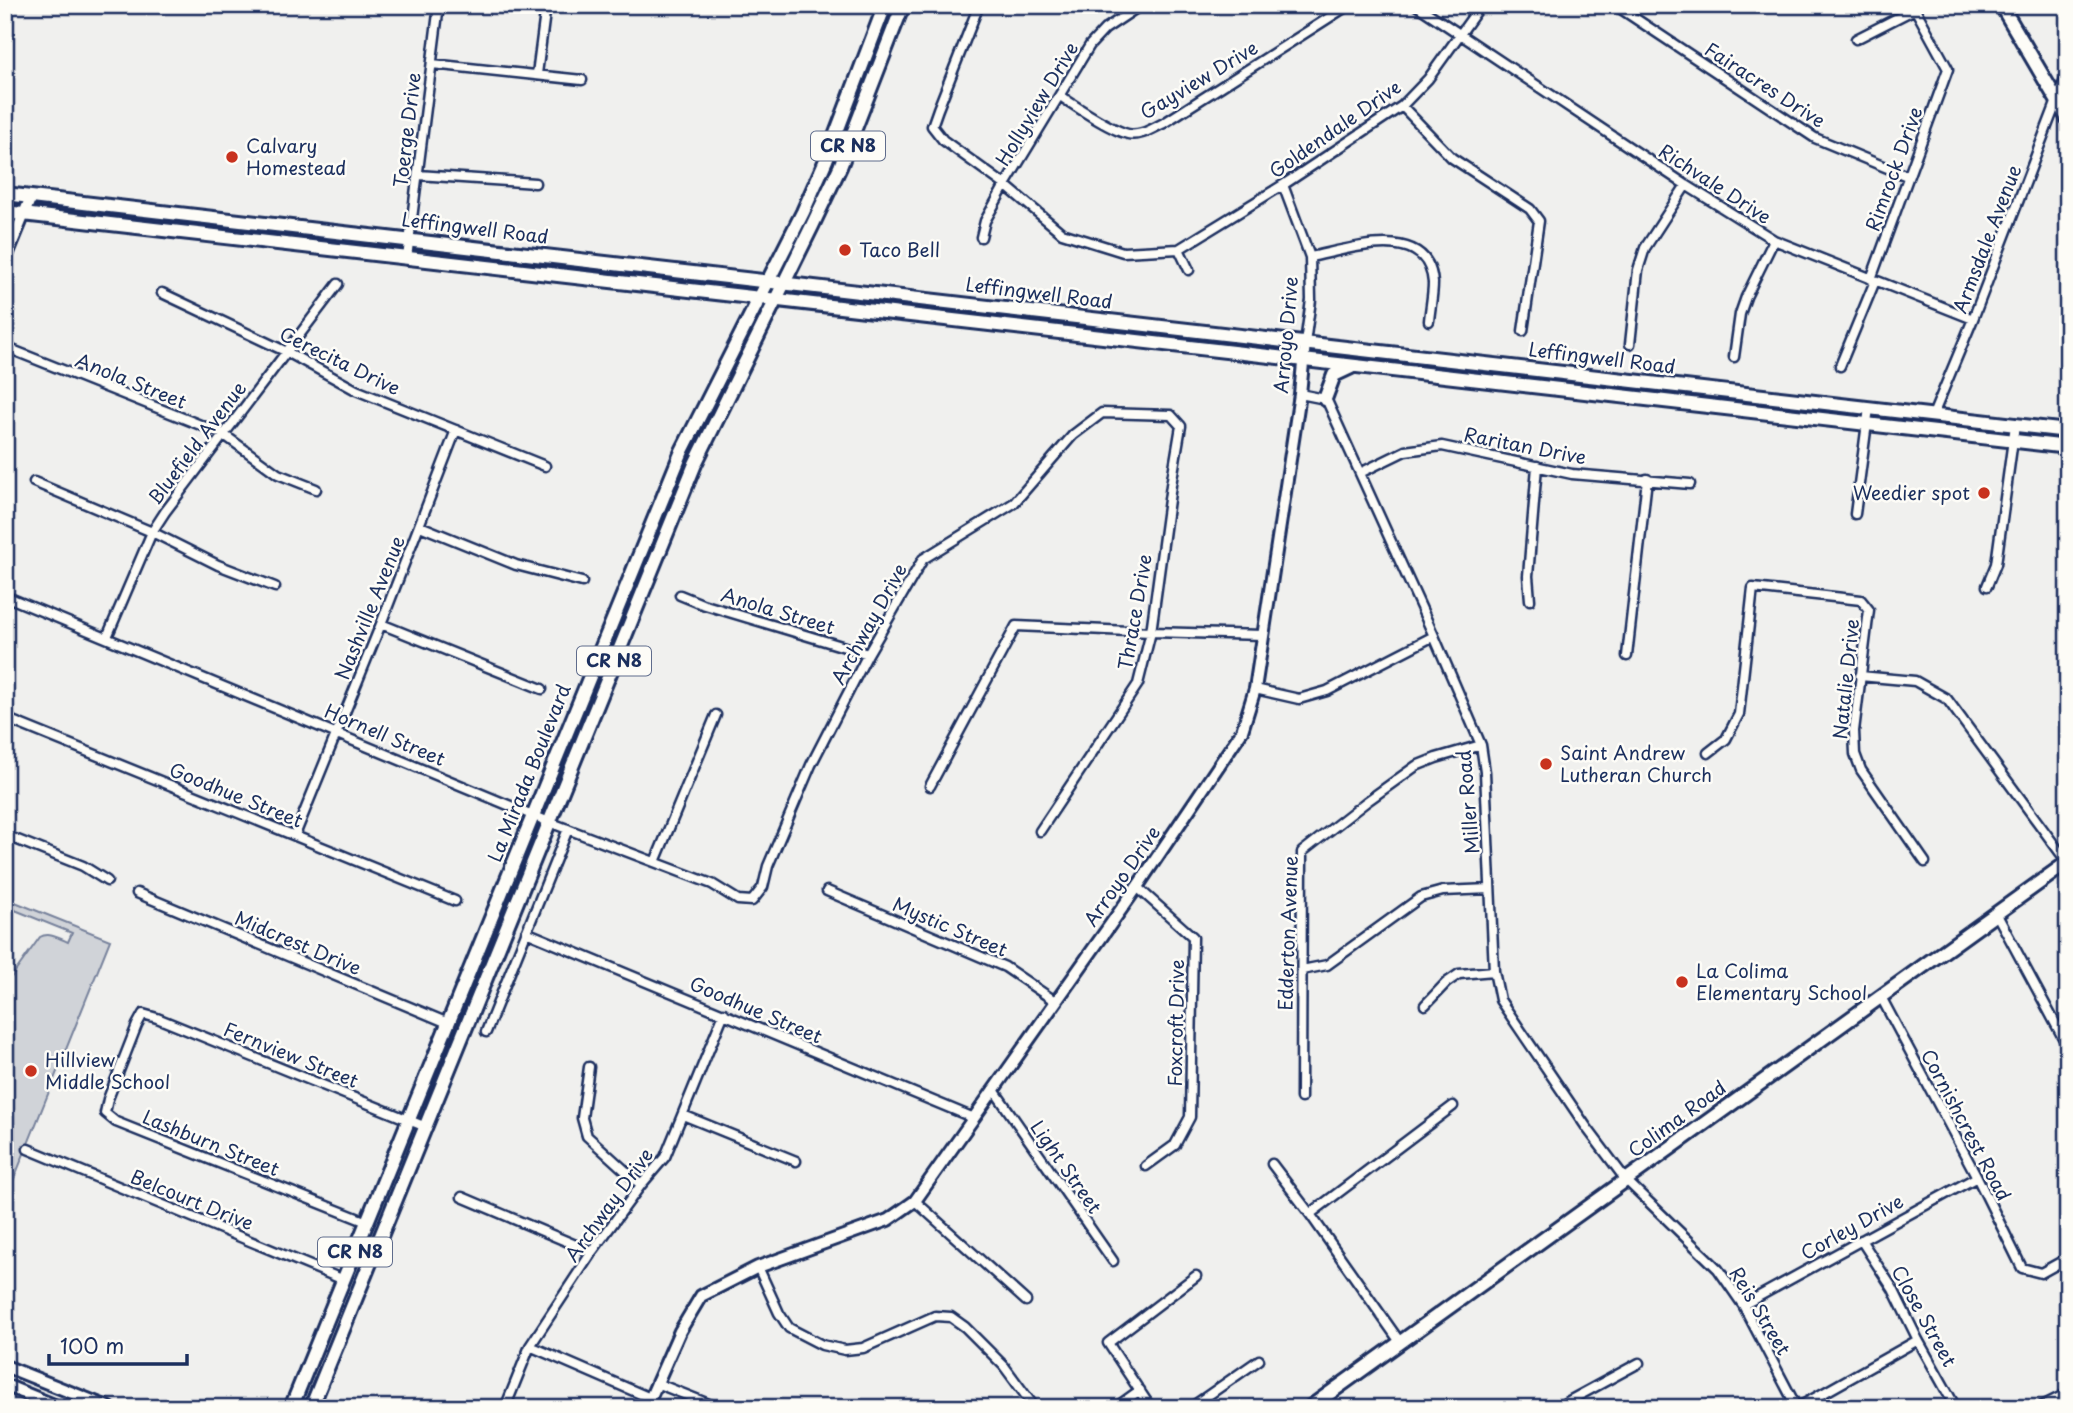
<svg xmlns="http://www.w3.org/2000/svg" width="2073" height="1413" font-family="'Playpen Sans',sans-serif">
<style>
.green{fill:#d0d3d8;stroke:#76819b;stroke-width:2}
.lines{fill:none;stroke-linecap:round;stroke-linejoin:round}
.minor-casing{stroke:#1b2f5e;stroke-width:13}
.tertiary-casing{stroke:#1b2f5e;stroke-width:16}
.secondary-casing{stroke:#1b2f5e;stroke-width:18}
.primary-casing{stroke:#1b2f5e;stroke-width:18}
.minor{stroke:#fdfcf7;stroke-width:8}
.tertiary{stroke:#fdfcf7;stroke-width:10}
.secondary{stroke:#fdfcf7;stroke-width:12}
.primary{stroke:#fdfcf7;stroke-width:12}
.poi-dot{fill:#c8321e;stroke:#fdfcf7;stroke-width:2.5}
.labels{text-anchor:middle;stroke-width:5;stroke-linejoin:round;paint-order:stroke}
.shield{fill:#fdfcf7;stroke:#5f6c8c;stroke-width:2}
.shield-label{font-size:18px;font-weight:bold;fill:#1b2f5e}
.street-label{font-size:19px;fill:#1b2f5e;stroke:#fdfcf7}
.poi-label{font-size:19px;fill:#1b2f5e;stroke:#fdfcf7;text-anchor:start}
</style>
<rect width="100%" height="100%" fill="#f0f0ee"/>
<filter id="ink" filterUnits="userSpaceOnUse"><feTurbulence type="fractalNoise" baseFrequency=".0143" numOctaves="2"/><feDisplacementMap in="SourceGraphic" scale="14" xChannelSelector="R" yChannelSelector="G"/><feConvolveMatrix kernelMatrix="1 2 1 2 8 2 1 2 1" color-interpolation-filters="sRGB"/></filter>
<g filter="url(#ink)">
<path class="green" d="M 5,898 L 110,940 L 5,1201 L 5,986 L 40,937 C 49,932 59,938 68,942 L 72,933 L 5,906 Z"/>
<g class="lines">
<g class="minor-casing">
<path id="minor" d="M 979,5 L 938,109 L 932,126 L 943,140 L 1005,185 L 1062,233 L 1123,252 L 1179,249 L 1189,270
M 1416,5 L 1686,185 L 1774,240 L 1973,319
M 1615,5 L 1815,138 L 1907,176
M 1856,39 L 1915,9
M 432,64 L 582,80
M 537,74 L 546,5
M 1060,96 C 1077,107 1110,130 1128,134 C 1140,137 1153,128 1164,123 L 1349,5
M 1402,106 L 1452,158 L 1530,209 L 1539,221 L 1523,331
M 418,175 L 535,183
M 1283,185 L 1310,257 L 1311,300 L 1305,343
M 981,237 L 985,221 L 1005,185 L 1090,45 L 1105,29 L 1141,5
M 1179,249 L 1283,185 L 1402,106 L 1428,79 L 1481,5
M 1310,257 C 1347,250 1428,221 1433,283 C 1433,295 1430,309 1429,321
M 407,258 L 439,5
M 1871,279 L 1948,69 L 1913,5
M 162,293 L 287,352 L 356,390 L 545,466
M 1630,344 L 1638,270 L 1645,248 L 1686,185
M 5,347 L 223,434 L 278,474 L 316,489
M 1734,357 L 1740,314 L 1746,297 L 1774,240
M 1840,366 L 1875,281
M 1300,394 L 1325,399 L 1328,403 L 1434,636 L 1481,745 L 1485,772 L 1494,971 L 1500,1000 L 1587,1128 L 1626,1180 L 1718,1269 L 1743,1305 L 1797,1408
M 1933,415 L 1973,319 L 2068,72
M 1360,473 L 1405,451 L 1442,446 L 1572,474 L 1690,484
M 34,482 L 152,532 L 218,565 L 275,587
M 1855,514 L 1869,408
M 420,526 L 516,565 L 582,582
M 1987,586 L 1996,564 L 2015,425
M 680,595 L 702,604 L 868,654
M 5,596 L 549,822 L 712,884 L 738,900 L 752,901 L 763,887 L 768,866 L 811,765 L 868,654 L 923,559 L 1014,503 L 1073,435 L 1102,413 L 1171,415 L 1181,426 L 1171,485 L 1151,632 L 1138,684 L 1040,831
M 1530,600 L 1528,576 L 1537,466
M 381,624 L 542,689
M 107,637 L 152,532 L 165,512 L 338,284
M 1627,656 L 1647,479
M 1860,676 L 1915,681 L 1947,699 L 2067,862
M 1255,689 L 1299,699 L 1327,691 L 1434,636
M 5,718 L 455,901
M 1708,753 L 1726,739 L 1739,714 L 1753,588 L 1861,600 L 1869,610 L 1854,731 L 1855,754 L 1861,770 L 1925,862
M 930,786 L 1016,626 L 1151,632 L 1263,635
M 5,835 L 83,866 L 107,881
M 295,835 L 381,624 L 456,430
M 655,862 L 716,715
M 1137,887 L 1193,937 L 1190,1117 L 1175,1145 L 1146,1166
M 827,891 L 1005,967 L 1055,1001
M 137,893 L 448,1023
M 1996,913 L 2068,1047
M 526,932 L 974,1118
M 1302,970 L 1327,965 L 1421,897 L 1443,891 L 1490,889
M 1881,997 L 1977,1177 L 2022,1268 L 2041,1273 L 2068,1258
M 1425,1005 L 1446,983 L 1459,974 L 1494,971
M 486,1032 L 568,829
M 589,1067 L 582,1118 L 587,1136 L 641,1185
M 994,1090 L 1113,1261
M 1301,1098 L 1302,852 L 1366,802 L 1416,766 L 1436,758 L 1481,745
M 683,1115 L 796,1161
M 28,1149 L 344,1280
M 1272,1164 L 1310,1214 L 1400,1342
M 462,1197 L 592,1252
M 915,1201 L 1026,1301
M 1310,1214 L 1453,1106
M 367,1222 L 116,1122 L 105,1113 L 108,1099 L 137,1025 L 143,1014 L 157,1018 L 426,1127
M 1861,1240 L 1893,1289 L 1918,1340 L 1956,1408
M 758,1267 L 779,1313 L 789,1328 L 822,1345 L 845,1350 L 863,1348 L 935,1316 L 951,1317 L 965,1327 L 1004,1366 L 1035,1408
M 1743,1305 L 1977,1177
M 530,1346 L 650,1398
M 656,1383 L 719,1408
M 505,1408 L 530,1346 L 592,1252 L 641,1185 L 665,1157 L 724,1013
M 1115,1408 L 1140,1390
M 1151,1408 L 1108,1343 L 1196,1276
M 1190,1408 L 1259,1360
M 1556,1408 L 1639,1363
M 1797,1408 L 1918,1340
M 2038,1408 L 2068,1393"/>
</g>
<g class="tertiary-casing">
<path id="tertiary" d="M 5,260 L 31,197
M 5,1366 L 110,1408
M 5,1385 L 61,1408
M 646,1408 L 680,1331 L 701,1296 L 758,1267 L 888,1220 L 915,1201 L 1137,887 L 1242,731 L 1255,689 L 1300,394 L 1305,343"/>
</g>
<g class="secondary-casing">
<path id="secondary" d="M 5,194 L 2068,431
M 5,212 L 2068,447
M 1325,399 L 1334,375 L 1351,367
M 1309,1408 L 2068,862"/>
</g>
<g class="primary-casing">
<path id="primary" d="M 2001,5 L 2068,119
M 291,1408 L 682,451 L 803,212 L 826,160 L 885,5
M 311,1408 L 695,464 L 812,226 L 840,167 L 903,5"/>
</g>
<use href="#minor" class="minor"/>
<use href="#tertiary" class="tertiary"/>
<use href="#secondary" class="secondary"/>
<use href="#primary" class="primary"/>
</g>
</g>
<g class="poi-dot">
<circle cx="232" cy="157" r="7"/>
<circle cx="845" cy="250" r="7"/>
<circle cx="1984" cy="493" r="7"/>
<circle cx="1546" cy="764" r="7"/>
<circle cx="1682" cy="982" r="7"/>
<circle cx="31" cy="1071" r="7"/>
</g>
<g class="labels">
<g class="shield">
<rect x="811" y="131.5" width="74" height="29" rx="5"/>
<rect x="577" y="646.5" width="74" height="29" rx="5"/>
<rect x="318" y="1237.5" width="74" height="29" rx="5"/>
</g>
<g class="shield-label">
<text x="848" y="152">CR N8</text>
<text x="614" y="667">CR N8</text>
<text x="355" y="1258">CR N8</text>
</g>
<g class="street-label">
<text transform="translate(1199 80) rotate(-31)" y="7">Gayview Drive</text>
<text transform="translate(1765 85) rotate(33)" y="7">Fairacres Drive</text>
<text transform="translate(1037 104) rotate(-59)" y="7">Hollyview Drive</text>
<text transform="translate(1335 129) rotate(-35)" y="7">Goldendale Drive</text>
<text transform="translate(407 130) rotate(-83)" y="7">Toerge Drive</text>
<text transform="translate(1894 169) rotate(-70)" y="7">Rimrock Drive</text>
<text transform="translate(1715 184) rotate(33)" y="7">Richvale Drive</text>
<text transform="translate(475 228) rotate(7)" y="7">Leffingwell Road</text>
<text transform="translate(1987 239) rotate(-69)" y="7">Armsdale Avenue</text>
<text transform="translate(1039 293) rotate(7)" y="7">Leffingwell Road</text>
<text transform="translate(1286 335) rotate(-85)" y="7">Arroyo Drive</text>
<text transform="translate(1602 358) rotate(7)" y="7">Leffingwell Road</text>
<text transform="translate(340 361) rotate(26)" y="7">Cerecita Drive</text>
<text transform="translate(131 381) rotate(22)" y="7">Anola Street</text>
<text transform="translate(197 443) rotate(-53)" y="7">Bluefield Avenue</text>
<text transform="translate(1525 446) rotate(11)" y="7">Raritan Drive</text>
<text transform="translate(370 608) rotate(-68)" y="7">Nashville Avenue</text>
<text transform="translate(778 611) rotate(17)" y="7">Anola Street</text>
<text transform="translate(1135 612) rotate(-80)" y="7">Thrace Drive</text>
<text transform="translate(869 624) rotate(-61)" y="7">Archway Drive</text>
<text transform="translate(1846 679) rotate(-84)" y="7">Natalie Drive</text>
<text transform="translate(385 735) rotate(23)" y="7">Hornell Street</text>
<text transform="translate(529 773) rotate(-68)" y="7">La Mirada Boulevard</text>
<text transform="translate(236 795) rotate(22)" y="7">Goodhue Street</text>
<text transform="translate(1468 802) rotate(-95)" y="7">Miller Road</text>
<text transform="translate(1122 876) rotate(-55)" y="7">Arroyo Drive</text>
<text transform="translate(950 927) rotate(23)" y="7">Mystic Street</text>
<text transform="translate(1288 933) rotate(-88)" y="7">Edderton Avenue</text>
<text transform="translate(298 943) rotate(23)" y="7">Midcrest Drive</text>
<text transform="translate(756 1010) rotate(23)" y="7">Goodhue Street</text>
<text transform="translate(1176 1023) rotate(-89)" y="7">Foxcroft Drive</text>
<text transform="translate(291 1055) rotate(22)" y="7">Fernview Street</text>
<text transform="translate(1677 1119) rotate(-36)" y="7">Colima Road</text>
<text transform="translate(1966 1125) rotate(62)" y="7">Cornishcrest Road</text>
<text transform="translate(211 1143) rotate(22)" y="7">Lashburn Street</text>
<text transform="translate(1066 1167) rotate(55)" y="7">Light Street</text>
<text transform="translate(192 1200) rotate(22)" y="7">Belcourt Drive</text>
<text transform="translate(609 1205) rotate(-54)" y="7">Archway Drive</text>
<text transform="translate(1852 1227) rotate(-29)" y="7">Corley Drive</text>
<text transform="translate(1760 1311) rotate(59)" y="7">Reis Street</text>
<text transform="translate(1924 1316) rotate(61)" y="7">Close Street</text>
</g>
<g class="poi-label">
<text x="246" y="153">Calvary<tspan x="246" dy="22">Homestead</tspan></text>
<text x="859" y="257">Taco Bell</text>
<text x="1970" y="500" text-anchor="end">Weedier spot</text>
<text x="1560" y="760">Saint Andrew<tspan x="1560" dy="22">Lutheran Church</tspan></text>
<text x="1696" y="978">La Colima<tspan x="1696" dy="22">Elementary School</tspan></text>
<text x="45" y="1067">Hillview<tspan x="45" dy="22">Middle School</tspan></text>
</g>
</g>
<rect width="2073" height="1413" fill="none" stroke="#fdfcf7" stroke-width="28"/>
<rect x="14" y="14" width="2045" height="1385" fill="none" stroke="#1b2f5e" stroke-width="2.5" filter="url(#ink)"/>
<path d="M49 1354v10h138v-10" fill="none" stroke="#1b2f5e" stroke-width="3.5"/>
<text x="60" y="1354" font-size="21" fill="#1b2f5e" stroke="#fdfcf7" stroke-width="5" paint-order="stroke">100 m</text>
</svg>
